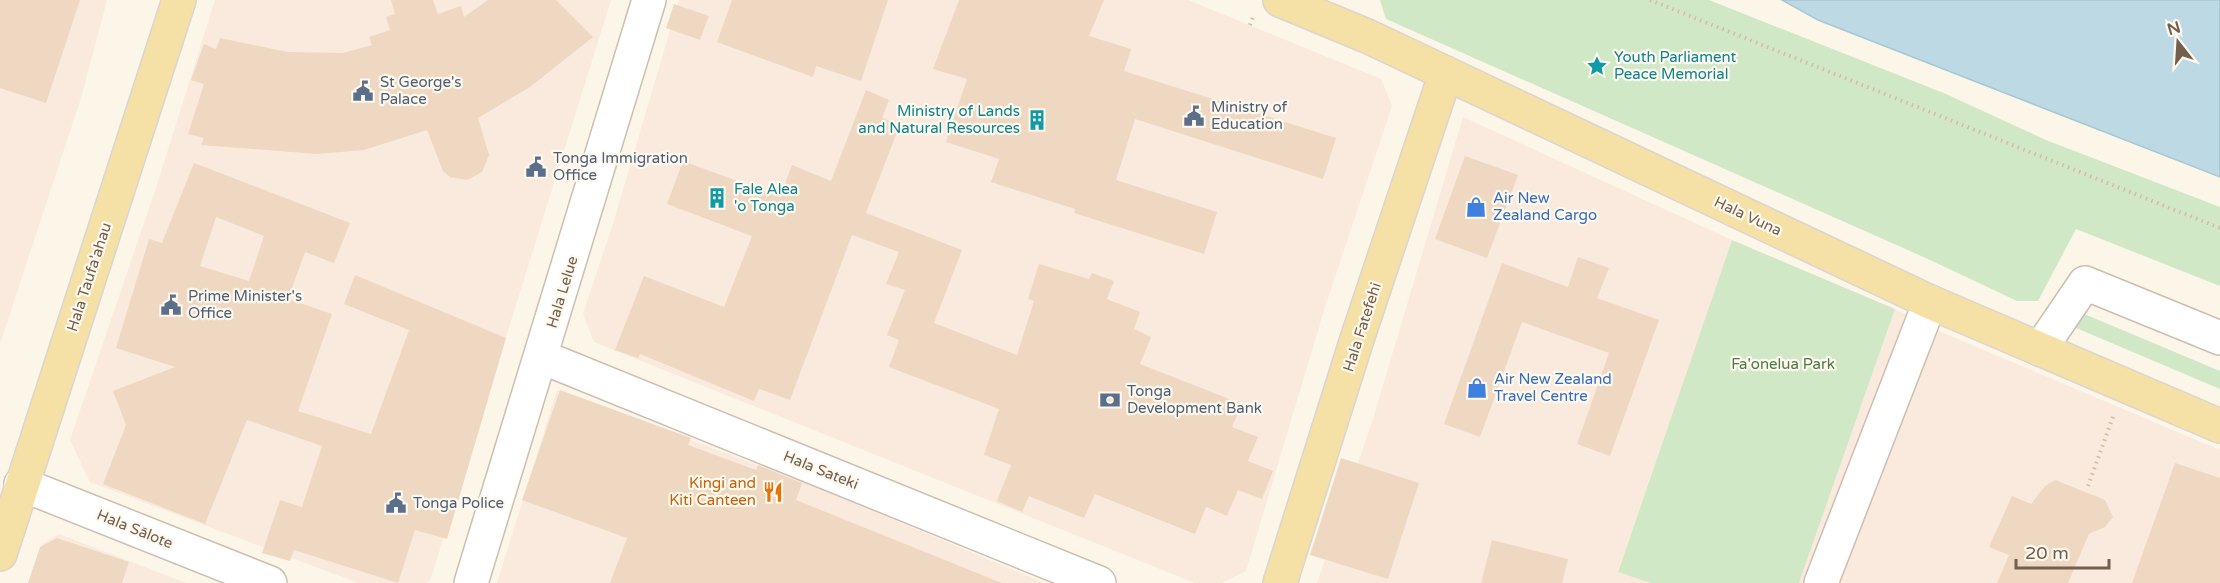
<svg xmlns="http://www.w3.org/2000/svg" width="2220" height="583" font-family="'Varela Round',sans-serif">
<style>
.commercial{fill:#fae9dd}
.green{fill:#d1e8c7}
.water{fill:#bddae4;stroke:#a4c8d5;stroke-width:1.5}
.building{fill:#efd8c1;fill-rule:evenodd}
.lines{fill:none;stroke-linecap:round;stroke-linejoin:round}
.minor-casing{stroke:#ccbfaf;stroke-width:36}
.major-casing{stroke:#dbd5d1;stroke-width:36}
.path{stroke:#d4bca4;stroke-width:4;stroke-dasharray:1.5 4.5;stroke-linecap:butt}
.minor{stroke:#fff;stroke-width:33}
.major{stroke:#f5e0a5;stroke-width:33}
.labels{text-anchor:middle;stroke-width:4.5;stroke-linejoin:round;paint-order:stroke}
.culture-label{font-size:15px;fill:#0d838f;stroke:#fef9ee;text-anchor:start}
.service-label{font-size:15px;fill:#4e5e75;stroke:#fef9ee;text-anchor:start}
.shop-label{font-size:15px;fill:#366cbe;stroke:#fef9ee;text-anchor:start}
.street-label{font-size:15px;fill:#745f4e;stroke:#fef9ee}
.park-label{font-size:15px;fill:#4f7846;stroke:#fef9ee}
.food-label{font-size:15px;fill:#c56008;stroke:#fef9ee;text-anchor:end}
</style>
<rect width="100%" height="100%" fill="#fbf6e8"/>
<path class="commercial" d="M 0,0 L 107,0 L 81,98 L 0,344 Z
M 215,0 L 611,0 L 430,581 L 425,583 L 358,583 L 90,482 L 70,440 L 155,191 Z
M 679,0 L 1188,0 L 1381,79 L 1392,106 L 1325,307 L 1246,571 L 1222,583 L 1195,583 L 594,342 L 583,314 L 612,227 Z
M 1463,117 L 1732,240 L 1618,571 L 1651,583 L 1317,583 L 1373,419 Z
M 1895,309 L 1939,331 L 2220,450 L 2220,583 L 1799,583 Z
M 557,390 L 811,485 L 1044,583 L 497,583 Z
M 59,534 L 186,583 L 29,583 L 42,544 Z"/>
<path class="green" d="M 1380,0 L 1709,0 L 1946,94 L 2046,140 L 2220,207 L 2220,286 L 2076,229 L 2038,301 L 2017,301 L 1928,259 L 1386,19 Z
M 1732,240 L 1895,309 L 1799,583 L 1651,583 L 1618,572 Z
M 2082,313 L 2220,371 L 2220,389 L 2069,325 Z"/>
<path class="water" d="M 1782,0 L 2220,0 L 2220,177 L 1818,20 Z"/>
<path class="building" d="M 0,0 L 80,0 L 46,103 L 0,88 Z
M 391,0 L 433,0 L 438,14 L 461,6 L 464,17 L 488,0 L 556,0 L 593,37 L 530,87 L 478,118 L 489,155 L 482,172 L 467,180 L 450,177 L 443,171 L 427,130 L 364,150 L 317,154 L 201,145 L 204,138 L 188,134 L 204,84 L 191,80 L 204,44 L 216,49 L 220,38 L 288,52 L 343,53 L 372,45 L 369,37 L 390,30 L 386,17 L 395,14 Z
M 732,0 L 888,0 L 861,81 L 816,66 L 813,77 L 717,42 Z
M 959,0 L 1104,0 L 1089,36 L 1131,49 L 1124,71 L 1336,138 L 1323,179 L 1135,119 L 1116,180 L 1217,212 L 1204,254 L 1074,213 L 1075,209 L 991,182 L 999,159 L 946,142 L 967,79 L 933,69 Z
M 674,4 L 709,16 L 700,40 L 666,28 Z
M 866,90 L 889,100 L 882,118 L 900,124 L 866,213 L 962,250 L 934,323 L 1017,355 L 1034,301 L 1028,299 L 1039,264 L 1089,279 L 1092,273 L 1114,281 L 1107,299 L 1140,312 L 1134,329 L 1151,337 L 1140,364 L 1242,404 L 1232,427 L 1258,437 L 1248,461 L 1273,471 L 1262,499 L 1238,490 L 1227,516 L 1206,507 L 1195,534 L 1095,494 L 1084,518 L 1029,496 L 1022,512 L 997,501 L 1011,465 L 984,455 L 999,409 L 889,367 L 899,340 L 887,335 L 905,290 L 886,284 L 899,252 L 852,235 L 790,400 L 759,389 L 754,401 L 640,354 L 638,358 L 615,350 L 644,276 L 724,307 L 752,236 L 667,204 L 683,161 L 780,197 L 792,165 L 831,181 Z
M 1465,156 L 1518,175 L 1487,258 L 1435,239 Z
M 194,163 L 350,223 L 334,263 L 305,252 L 288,299 L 332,314 L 298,411 L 371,434 L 409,330 L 344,304 L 355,275 L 506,338 L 447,539 L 415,530 L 398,583 L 294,550 L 290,561 L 262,553 L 280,500 L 302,507 L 322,446 L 247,420 L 205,524 L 103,484 L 126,425 L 113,391 L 175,367 L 116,348 L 149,239 L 162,243 ZM 216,217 L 264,236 L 249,281 L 200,266 Z
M 1578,257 L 1609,268 L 1597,298 L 1659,320 L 1610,456 L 1577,444 L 1609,353 L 1522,322 L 1480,437 L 1444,424 L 1502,263 L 1568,287 Z
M 560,390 L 691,438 L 688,445 L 756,470 L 758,465 L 802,483 L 796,500 L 1002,583 L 610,583 L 627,538 L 522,500 Z
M 1341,458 L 1419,483 L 1388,579 L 1310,555 Z
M 2175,463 L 2220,478 L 2220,583 L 2132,583 Z
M 2055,480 L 2105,500 L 2113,517 L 2105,527 L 2089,534 L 2068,583 L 1997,583 L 2009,555 L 1989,547 L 2012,496 L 2031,504 L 2045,486 Z
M 57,538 L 129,562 L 122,583 L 28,583 L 40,547 Z
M 1492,540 L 1568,559 L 1562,583 L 1481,583 Z"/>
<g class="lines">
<g class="minor-casing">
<path id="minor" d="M 2040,349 L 2085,283 L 2220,338
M 542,357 L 1099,583
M 21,484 L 270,583
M 471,583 L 649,0
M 1821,583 L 1930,302"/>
</g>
<g class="major-casing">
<path id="major" d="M 1280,0 L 1367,36 L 1930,302 L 2220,426
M 0,554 L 179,0
M 1280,583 L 1358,336 L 1446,73"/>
</g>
<path class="path" d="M 1650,0 L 2220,228
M 1250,25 L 1253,17
M 2088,486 L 2114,414"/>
<use href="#minor" class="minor"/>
<use href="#major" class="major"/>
</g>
<defs>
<g id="sight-bare" transform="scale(1.62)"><path d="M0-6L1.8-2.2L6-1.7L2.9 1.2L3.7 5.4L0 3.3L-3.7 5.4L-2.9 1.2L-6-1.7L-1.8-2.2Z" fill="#0f9aa8" stroke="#fef9ee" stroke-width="2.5" paint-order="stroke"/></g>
<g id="civic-bare" transform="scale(1.62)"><path d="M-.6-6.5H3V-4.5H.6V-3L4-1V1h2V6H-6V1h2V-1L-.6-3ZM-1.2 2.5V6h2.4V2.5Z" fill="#5c6f8a" stroke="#fef9ee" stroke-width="2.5" paint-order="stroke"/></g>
<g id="building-bare" transform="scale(1.62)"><path d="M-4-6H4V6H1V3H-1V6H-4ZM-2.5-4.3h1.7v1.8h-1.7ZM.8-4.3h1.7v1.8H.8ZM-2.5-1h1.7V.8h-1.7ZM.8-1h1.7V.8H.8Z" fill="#0f9aa8" stroke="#fef9ee" stroke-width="2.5" paint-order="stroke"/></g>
<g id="shop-bare" transform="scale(1.62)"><path d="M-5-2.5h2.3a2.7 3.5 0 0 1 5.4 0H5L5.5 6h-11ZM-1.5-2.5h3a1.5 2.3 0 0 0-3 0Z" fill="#3f7fe0" stroke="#fef9ee" stroke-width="2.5" paint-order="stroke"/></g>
<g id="bank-bare" transform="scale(1.62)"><path d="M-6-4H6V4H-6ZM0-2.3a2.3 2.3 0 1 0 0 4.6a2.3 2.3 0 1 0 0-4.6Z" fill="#5c6f8a" stroke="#fef9ee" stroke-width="2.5" paint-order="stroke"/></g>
<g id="restaurant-bare" transform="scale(1.62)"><path d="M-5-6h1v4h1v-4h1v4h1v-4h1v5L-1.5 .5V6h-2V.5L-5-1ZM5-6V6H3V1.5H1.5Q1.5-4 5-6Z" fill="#e8710a" stroke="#fef9ee" stroke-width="2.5" paint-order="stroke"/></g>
</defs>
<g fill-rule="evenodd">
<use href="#sight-bare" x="1597" y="66"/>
<use href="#civic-bare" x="363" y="91"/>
<use href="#civic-bare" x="1194" y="116"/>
<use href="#building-bare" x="1037" y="120"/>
<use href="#civic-bare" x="536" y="167"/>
<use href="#building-bare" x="717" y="198"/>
<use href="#shop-bare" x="1476" y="207"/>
<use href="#civic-bare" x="171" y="305"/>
<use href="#shop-bare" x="1477" y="388"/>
<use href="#bank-bare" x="1110" y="400"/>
<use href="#restaurant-bare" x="773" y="492"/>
<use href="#civic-bare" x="396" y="503"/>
</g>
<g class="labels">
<g class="culture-label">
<text x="1614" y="62">Youth Parliament<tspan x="1614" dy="17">Peace Memorial</tspan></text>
<text x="1020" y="116" text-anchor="end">Ministry of Lands<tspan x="1020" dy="17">and Natural Resources</tspan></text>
<text x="734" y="194">Fale Alea<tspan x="734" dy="17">'o Tonga</tspan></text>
</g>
<g class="service-label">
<text x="380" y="87">St George's<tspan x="380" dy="17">Palace</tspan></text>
<text x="1211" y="112">Ministry of<tspan x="1211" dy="17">Education</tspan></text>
<text x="553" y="163">Tonga Immigration<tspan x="553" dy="17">Office</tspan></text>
<text x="188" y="301">Prime Minister's<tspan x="188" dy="17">Office</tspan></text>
<text x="1127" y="396">Tonga<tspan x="1127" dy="17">Development Bank</tspan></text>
<text x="413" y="508">Tonga Police</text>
</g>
<g class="shop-label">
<text x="1493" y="203">Air New<tspan x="1493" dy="17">Zealand Cargo</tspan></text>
<text x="1494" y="384">Air New Zealand<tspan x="1494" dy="17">Travel Centre</tspan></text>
</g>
<g class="street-label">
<text transform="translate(1748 216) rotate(25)" y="5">Hala Vuna</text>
<text transform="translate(89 277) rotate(-72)" y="5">Hala Taufa'ahau</text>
<text transform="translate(562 292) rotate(-73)" y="5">Hala Lelue</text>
<text transform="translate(1362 327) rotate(-72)" y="5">Hala Fatefehi</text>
<text transform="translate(821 470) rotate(22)" y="5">Hala Sateki</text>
<text transform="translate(135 529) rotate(22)" y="5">Hala Sālote</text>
</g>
<g class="park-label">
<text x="1783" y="369">Fa'onelua Park</text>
</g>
<g class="food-label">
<text x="756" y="488">Kingi and<tspan x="756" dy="17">Kiti Canteen</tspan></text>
</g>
</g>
<g transform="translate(2178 42) rotate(343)" stroke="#fef9ee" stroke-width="4.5" paint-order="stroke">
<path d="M0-4.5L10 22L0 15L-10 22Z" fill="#745f4e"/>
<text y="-9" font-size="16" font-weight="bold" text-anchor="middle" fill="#745f4e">N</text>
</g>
<path d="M2016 559v9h93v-9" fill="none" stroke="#745f4e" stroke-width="3"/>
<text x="2025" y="559" font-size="18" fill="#745f4e" stroke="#fef9ee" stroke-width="4.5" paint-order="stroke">20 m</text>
</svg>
